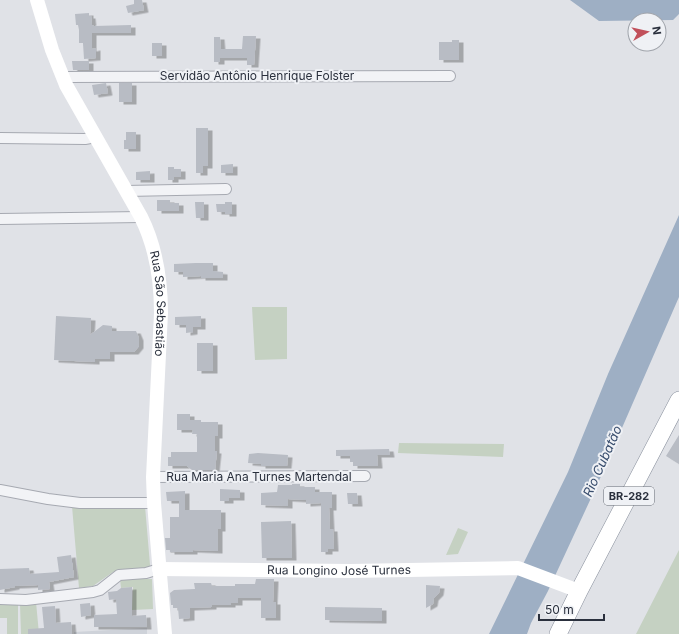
<svg xmlns="http://www.w3.org/2000/svg" width="679" height="634" font-family="Inter,sans-serif">
<style>
.built{fill:#ced2d9}
.green{fill:#c5d1c2}
.water{fill:#9eafc4}
.building{fill:#b8bcc4;filter:url(#shadow)}
.lines{fill:none;stroke-linecap:round;stroke-linejoin:round}
.minor-casing{stroke:#a6a9b1;stroke-width:12}
.trunk-casing{stroke:#89909d;stroke-width:18}
.minor{stroke:#f2f3f6;stroke-width:10}
.secondary{stroke:#fff;stroke-width:14}
.trunk{stroke:#fff;stroke-width:17}
.labels{text-anchor:middle;stroke-width:4;stroke-linejoin:round;paint-order:stroke}
.shield{fill:#eff1f5;stroke:#656a74;stroke-width:1}
.shield-label{font-size:11px;font-weight:bold;fill:#2a303d}
.street-label{font-size:12px;fill:#2a303d;stroke:#eff1f5}
.water-label{font-size:13px;font-style:italic;fill:#384d6d;stroke:#eff1f5}
</style>
<defs>
<filter id="shadow"><feDropShadow dx="4.5" dy="2.5" stdDeviation="0" flood-color="#0004"/></filter>
</defs>
<rect width="100%" height="100%" fill="#e0e2e7"/>
<path class="built" d="M 147,628 L 147,634 L 74,634 L 74,632 Z"/>
<path class="green" d="M 252,307 L 287,307 L 287,359 L 255,360 Z
M 399,443 L 504,444 L 503,457 L 398,453 Z
M 72,506 L 145,506 L 150,565 L 149,570 L 113,572 L 93,586 L 79,588 Z
M 458,528 L 468,532 L 458,554 L 446,555 Z
M 679,550 L 679,634 L 636,634 Z
M 120,579 L 152,579 L 153,609 L 132,610 L 133,587 L 121,588 Z
M 36,602 L 39,634 L 21,634 L 20,604 Z
M 0,604 L 18,604 L 18,634 L 7,634 L 7,618 L 0,618 Z"/>
<path class="water" d="M 570,0 L 679,0 L 679,14 L 673,20 L 599,21 Z
M 679,215 L 679,297 L 598,483 L 548,591 L 531,623 L 527,634 L 489,634 L 568,472 L 608,374 Z"/>
<path class="building" d="M 134,0 L 142,0 L 144,10 L 128,13 L 126,6 L 134,4 Z
M 89,13 L 89,16 L 91,16 L 92,25 L 94,26 L 131,25 L 131,33 L 92,33 L 92,49 L 96,48 L 96,58 L 84,59 L 83,43 L 79,43 L 79,30 L 78,25 L 76,25 L 75,14 Z
M 243,36 L 256,36 L 254,65 L 247,65 L 247,58 L 220,58 L 220,62 L 214,62 L 214,37 L 220,37 L 221,49 L 242,49 Z
M 452,40 L 459,40 L 459,60 L 439,60 L 439,42 L 452,42 Z
M 152,43 L 162,43 L 162,56 L 152,56 Z
M 72,61 L 89,61 L 89,70 L 73,70 Z
M 106,83 L 108,93 L 94,95 L 92,85 Z
M 119,83 L 132,83 L 132,102 L 119,102 Z
M 196,128 L 208,128 L 208,166 L 203,166 L 203,173 L 196,173 Z
M 126,132 L 136,132 L 136,149 L 124,149 L 124,140 L 126,140 Z
M 233,164 L 233,173 L 221,173 L 221,165 Z
M 168,167 L 174,167 L 174,169 L 181,169 L 181,177 L 174,177 L 174,180 L 168,180 Z
M 150,171 L 150,180 L 136,180 L 136,172 Z
M 157,200 L 170,200 L 170,203 L 179,203 L 179,211 L 157,211 Z
M 195,202 L 204,202 L 204,218 L 196,218 Z
M 225,202 L 232,202 L 232,214 L 225,214 L 225,212 L 217,212 L 216,204 L 225,204 Z
M 196,263 L 213,263 L 213,271 L 223,272 L 223,278 L 201,278 L 201,276 L 183,277 L 183,272 L 174,272 L 174,264 Z
M 56,316 L 91,318 L 90,335 L 103,325 L 112,326 L 112,331 L 136,331 L 139,338 L 139,346 L 134,352 L 110,352 L 110,359 L 95,359 L 95,362 L 54,360 Z
M 201,316 L 201,327 L 193,327 L 193,332 L 186,333 L 186,325 L 175,325 L 175,317 Z
M 197,343 L 213,343 L 213,371 L 197,371 Z
M 177,414 L 190,414 L 190,420 L 201,420 L 201,422 L 218,422 L 218,436 L 215,436 L 215,451 L 217,451 L 215,470 L 192,470 L 187,466 L 168,466 L 168,457 L 171,457 L 171,452 L 197,452 L 197,434 L 192,434 L 193,430 L 177,430 Z
M 679,435 L 679,464 L 666,456 Z
M 389,449 L 390,455 L 377,455 L 378,466 L 353,466 L 353,462 L 350,462 L 350,456 L 336,456 L 336,450 Z
M 258,453 L 288,455 L 287,466 L 261,466 L 261,464 L 248,463 L 249,454 Z
M 292,484 L 300,484 L 300,487 L 315,487 L 315,492 L 332,492 L 332,508 L 329,508 L 330,529 L 333,529 L 334,549 L 328,549 L 328,552 L 321,552 L 321,503 L 306,504 L 306,500 L 288,499 L 288,506 L 261,505 L 261,493 L 277,492 L 278,485 L 292,485 Z
M 220,489 L 240,490 L 240,498 L 229,498 L 229,501 L 220,501 Z
M 185,491 L 185,510 L 221,510 L 221,529 L 218,529 L 218,551 L 193,550 L 193,552 L 170,552 L 170,550 L 166,550 L 165,538 L 170,538 L 170,517 L 179,517 L 179,501 L 167,501 L 166,492 Z
M 347,493 L 357,493 L 358,504 L 348,504 Z
M 291,521 L 292,558 L 262,558 L 261,522 Z
M 71,555 L 74,577 L 49,582 L 50,589 L 38,590 L 38,585 L 15,586 L 15,587 L 0,590 L 0,569 L 29,568 L 30,574 L 59,572 L 57,557 Z
M 256,579 L 274,579 L 273,602 L 276,602 L 276,618 L 261,618 L 261,598 L 238,598 L 238,603 L 231,603 L 231,605 L 212,605 L 212,607 L 190,608 L 190,618 L 179,619 L 178,608 L 173,608 L 173,605 L 171,605 L 170,593 L 174,590 L 195,589 L 194,583 L 211,583 L 212,586 L 235,586 L 235,584 L 255,584 Z
M 426,585 L 440,586 L 439,593 L 434,598 L 433,604 L 426,608 Z
M 132,587 L 132,616 L 146,615 L 147,627 L 94,627 L 94,615 L 117,614 L 116,599 L 109,600 L 108,592 L 117,591 L 121,588 Z
M 90,603 L 91,615 L 81,617 L 80,604 Z
M 55,606 L 56,623 L 71,622 L 72,634 L 28,634 L 28,629 L 44,628 L 42,607 Z
M 325,607 L 382,608 L 382,621 L 325,620 Z"/>
<g class="lines">
<g class="minor-casing">
<path id="minor" d="M 63,77 L 450,76
M 0,138 L 85,139 L 96,137
M 126,191 L 226,189
M 0,219 L 141,217
M 153,477 L 365,476
M 0,490 L 48,499 L 80,503 L 154,503
M 0,599 L 26,600 L 93,592 L 100,590 L 119,575 L 146,573 L 159,569"/>
</g>
<g class="trunk-casing">
<path id="trunk" d="M 558,634 L 579,591 L 679,400"/>
</g>
<use href="#minor" class="minor"/>
<g class="secondary">
<path id="s1" d="M 37,0 L 52,50 L 66,85 L 141,217 C 156,247 161,280 161,313 L 153,477 L 154,503 L 165,634"/>
<path id="s2" d="M 159,569 L 350,571 L 518,568 L 579,591"/>
</g>
<use href="#trunk" class="trunk"/>
</g>
<g class="labels">
<rect class="shield" x="604" y="487" width="50" height="18" rx="3"/>
<g class="shield-label">
<text x="629" y="500">BR-282</text>
</g>
<g class="street-label">
<text x="257" y="80">Servidão Antônio Henrique Folster</text>
<text dy="4" stroke="none"><textPath href="#s1" startOffset="331">Rua São Sebastião</textPath></text>
<text x="259" y="481">Rua Maria Ana Turnes Martendal</text>
<text dy="4" stroke="none"><textPath href="#s2" startOffset="180">Rua Longino José Turnes</textPath></text>
</g>
<g class="water-label">
<text transform="translate(602 461) rotate(-66)" y="5">Rio Cubatão</text>
</g>
</g>
<g transform="translate(647 32) rotate(82)"><circle r="19" fill="#eff1f5" stroke="#a0a4ab"/>
<path d="M0-3L7 15L0 10L-7 15Z" fill="#c1505b"/>
<text y="-6" font-size="11" font-weight="bold" text-anchor="middle" fill="#2a303d">N</text>
</g>
<path d="M539 614v6h65v-6" fill="none" stroke="#2a303d" stroke-width="2"/>
<text x="545" y="614" font-size="12" fill="#2a303d" stroke="#eff1f5" stroke-width="3" paint-order="stroke">50 m</text>
</svg>
